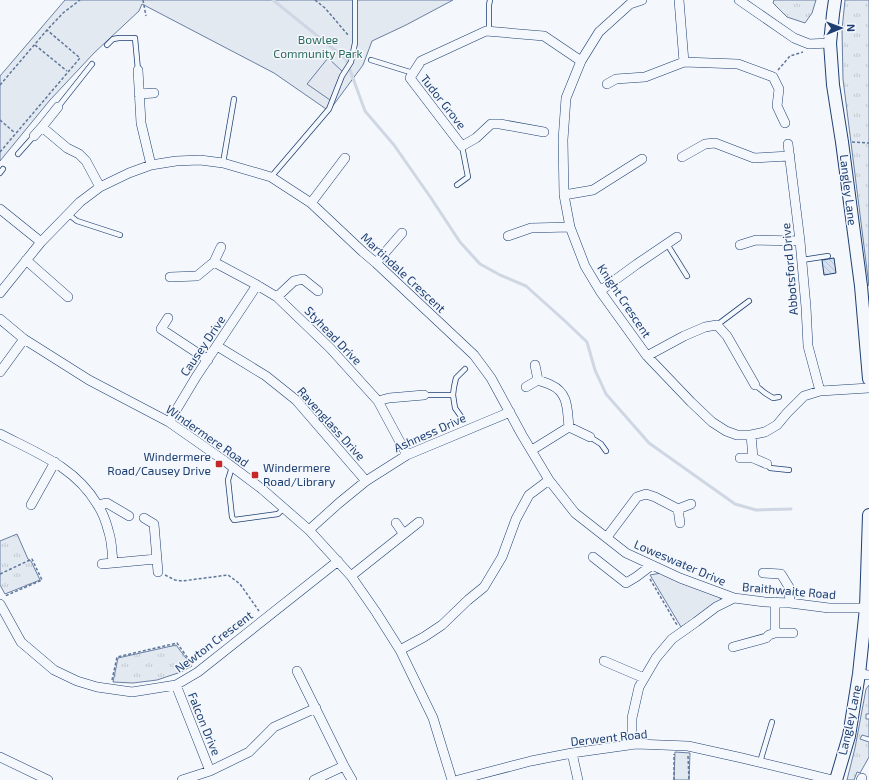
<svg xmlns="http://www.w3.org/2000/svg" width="869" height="780" font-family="'Exo 2',sans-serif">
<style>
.grass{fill:url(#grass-tufts);stroke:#687fa3}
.green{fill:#e3e9f0;stroke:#687fa3}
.parking{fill:#e3e8f0;stroke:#687fa3}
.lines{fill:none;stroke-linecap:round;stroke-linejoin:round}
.stream{stroke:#cfd7e4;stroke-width:3}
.building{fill:url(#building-back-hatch);stroke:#1d3f73}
.lane-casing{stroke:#1d3f73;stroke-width:6}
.street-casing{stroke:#1d3f73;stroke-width:10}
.secondary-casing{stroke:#1d3f73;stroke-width:14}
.path{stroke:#5e769c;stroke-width:1.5;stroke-dasharray:3 2;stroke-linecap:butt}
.lane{stroke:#f4f7fb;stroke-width:4.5}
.street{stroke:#f4f7fb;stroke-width:9}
.secondary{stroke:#f4f7fb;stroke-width:12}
.poi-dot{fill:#c62828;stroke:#f4f7fb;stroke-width:1.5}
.labels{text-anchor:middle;stroke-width:3;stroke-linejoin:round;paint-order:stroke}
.park-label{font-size:12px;fill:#2c6c60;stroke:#f4f7fb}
.street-label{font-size:12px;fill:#1d3f73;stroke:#f4f7fb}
.poi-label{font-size:12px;fill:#1d3f73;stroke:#f4f7fb;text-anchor:end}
</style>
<defs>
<pattern id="grass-tufts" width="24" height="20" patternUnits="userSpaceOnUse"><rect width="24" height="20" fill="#e3e9f0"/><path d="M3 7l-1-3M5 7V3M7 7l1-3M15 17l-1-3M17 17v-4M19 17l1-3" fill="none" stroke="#c2c9d1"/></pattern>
<pattern id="building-back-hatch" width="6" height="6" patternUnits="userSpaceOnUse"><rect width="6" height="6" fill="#d5e0f0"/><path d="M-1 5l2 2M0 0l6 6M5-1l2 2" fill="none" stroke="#b6c1d1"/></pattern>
</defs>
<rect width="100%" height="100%" fill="#f4f7fb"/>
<path class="grass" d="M 774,0 L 816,0 L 812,13 L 805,23 L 787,17 L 773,3 Z
M 845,0 L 869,0 L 869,286 L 843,79 L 842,30 Z
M 17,534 L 28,559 L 31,561 L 40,580 L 5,594 L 0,585 L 0,541 Z
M 176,645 L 192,666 L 181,672 L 157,680 L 133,683 L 113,682 L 118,658 Z
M 869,685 L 869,714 L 866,714 L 866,719 L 869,719 L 869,737 L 862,735 L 860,739 L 869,742 L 869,757 L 860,773 L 857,772 L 854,780 L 847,780 L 855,748 L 866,689 Z"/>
<path class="green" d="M 65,0 L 453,0 L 406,25 L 372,41 L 363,65 L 329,111 L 274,73 L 142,4 L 139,11 L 94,53 L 50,100 L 0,161 L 0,76 Z
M 661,573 L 718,595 L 722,601 L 681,627 L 650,575 Z
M 675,752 L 690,753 L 689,780 L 674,780 Z"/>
<path class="parking" d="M 328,58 L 343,72 L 330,100 L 307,84 Z"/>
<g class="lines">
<path class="stream" d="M 273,0 L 346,59 L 365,111 L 394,145 L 431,198 L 460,242 L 480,264 L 500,275 L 526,286 L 565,321 L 587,342 L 595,370 L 606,394 L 649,443 L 735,504 L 756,510 L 791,509"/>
</g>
<path class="building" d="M 834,258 L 836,273 L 824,275 L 822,260 Z"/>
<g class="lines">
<g class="lane-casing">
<path id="lane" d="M 489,31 L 489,5 L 490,0
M 107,45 L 113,39 L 119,38 L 135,38 L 138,70
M 371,60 L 413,73
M 58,107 L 92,64
M 18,154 L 34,136
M 223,163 L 234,99
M 0,173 L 3,169
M 271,177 L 329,109 L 342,76 L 351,62 L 355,43 L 355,0
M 457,185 L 468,177 L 462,146
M 68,214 L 77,221 L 120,235
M 667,244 L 687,276
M 802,260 L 828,256
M 717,325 L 749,301
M 755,385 L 765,393 L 773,398 L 779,397
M 424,395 L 453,395
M 462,418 L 455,408 L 453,395 L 454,387 L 456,378 L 465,369
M 590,437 L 601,444 L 606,451
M 767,464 L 770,468 L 789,470
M 232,467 L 228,480 L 232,517 L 234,520 L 278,514 L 284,508
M 760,762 L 772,722"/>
</g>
<g class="street-casing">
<path id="street" d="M 642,0 L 630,4 L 599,32 L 581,61 L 566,98 L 563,140 L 564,195 L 570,227 L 585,266 L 600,291 L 647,356 L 691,402 L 712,422 L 726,431 L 737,435 L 751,435 L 765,432 L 777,425 L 787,413 L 804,396 L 820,391 L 869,388
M 679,0 L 684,62
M 739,0 L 794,38 L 809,44 L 830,43
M 138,70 L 141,123 L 151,165
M 607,84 L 616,79 L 645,77 L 684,62 L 738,64 L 773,77 L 779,89 L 777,106 L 785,123
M 139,94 L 154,93
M 42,127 L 67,148 L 79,154 L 86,161 L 100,187
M 544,132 L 500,124 L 491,124 L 476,138 L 462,146 L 410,78 L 421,61 L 486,31 L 544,36 L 581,61
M 34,136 L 42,127 L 58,107
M 788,144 L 800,241 L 806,307 L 808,346 L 820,391
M 682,157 L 705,144 L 715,143 L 754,158 L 790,156
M 564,195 L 593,190 L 642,159
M 311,203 L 345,158
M 0,209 L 41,242
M 508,236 L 531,228 L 570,227
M 740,245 L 756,240 L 800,241
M 26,260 L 68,297
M 214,262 L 257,285 L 277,297 L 330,348 L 378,401 L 407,455
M 376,263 L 402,233
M 170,277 L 197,276 L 214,262 L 221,247
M 600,291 L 637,264 L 677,237
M 0,293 L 41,242 L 80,202 L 100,187 L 129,173 L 151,165 L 176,161 L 200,160 L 223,163 L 271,177 L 311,203 L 363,252 L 376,263 L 474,355 L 491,378 L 522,435 L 549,480 L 575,513 L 626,553 L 680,578 L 734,598
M 277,297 L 294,281 L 303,279 L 318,291
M 168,318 L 161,329 L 208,360
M 0,319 L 24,339 L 89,380 L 169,422 L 226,462 L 262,489 L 309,530 L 351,576 L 376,612 L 400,650 L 433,718 L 452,780
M 217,346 L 266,376 L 296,400 L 366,481
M 647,356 L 684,336 L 705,327 L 717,325 L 727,336 L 755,385
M 535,365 L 538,380
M 0,372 L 24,339
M 526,387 L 538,380 C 543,382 547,383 551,385 C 569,393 567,410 569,427 L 532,450
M 378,401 L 389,398 L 424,395
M 169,422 L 196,377 L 257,285
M 569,427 L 590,437
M 0,434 C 37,453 75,467 97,504 C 102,511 107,525 109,533 C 112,542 112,553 113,563
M 751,435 L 753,458
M 740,458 L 753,458 L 767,464
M 31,505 L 55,462
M 98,505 L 107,503 L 129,516
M 678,509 L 680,523
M 144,518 L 154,524 L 158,572
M 396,523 L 403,533
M 309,530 L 339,503 L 366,481 L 407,455 L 510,412
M 607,537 L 637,497 L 646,494 L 655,497 L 678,509 L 691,504
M 593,557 L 626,583 L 636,577 L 652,565
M 102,564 L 156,559
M 763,573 L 781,574 L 789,587 L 790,603
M 351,576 L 419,522
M 775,602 L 775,633 L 793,633
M 0,604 L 21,642 L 54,670 L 77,681 L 97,687 L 132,692 L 176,685 L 198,672 L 338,561
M 733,647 L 766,638 L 769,635 L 775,633
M 400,650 L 424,637 L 442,625 L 468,600 L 484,587 L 502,557 L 516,519 L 529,495 L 549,480
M 604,661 L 644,678
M 297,671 L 344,766 L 352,780
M 859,674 L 869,675
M 176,685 L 210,771
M 632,745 L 632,718 L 639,687 L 656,658 L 672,639 L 696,622 L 716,607 L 734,598 L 765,602 L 790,603 L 829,608 L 866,608
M 572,753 L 578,780
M 0,757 L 48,780
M 182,780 L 210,771 L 249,752 L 274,727 L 316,708
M 314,780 L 344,766
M 458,780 L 531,761 L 572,753 L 636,744 L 688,746 L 742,758 L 833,780
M 861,780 L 862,778"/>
</g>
<g class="secondary-casing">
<path id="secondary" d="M 835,0 L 833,14 L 830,43 L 833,85 L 842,142 L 861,286 L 869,379
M 836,780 L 849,736 L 859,674 L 866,608 L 869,515"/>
</g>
<path class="path" d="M 143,0 L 146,16
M 315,0 L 325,8 L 348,35
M 35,45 L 67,71
M 778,70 L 790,56 L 803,52
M 0,85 L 47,30 L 63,13 L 80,0
M 0,120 L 15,133
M 852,142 L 869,143
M 0,152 L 80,58 L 47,30
M 0,574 L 32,559 L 42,580 L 5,596
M 165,575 L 175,580 L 182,581 L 228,575 L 240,584 L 259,611
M 650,579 L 677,625
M 112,680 L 117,657 L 177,643 L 192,664
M 688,756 L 689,780
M 674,780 L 674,754"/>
<use href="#lane" class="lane"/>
<use href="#street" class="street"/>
<use href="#secondary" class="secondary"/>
</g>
<g class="poi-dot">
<rect x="215" y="460" width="8" height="8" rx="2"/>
<rect x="251" y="471" width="8" height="8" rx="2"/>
</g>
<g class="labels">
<g class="park-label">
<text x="318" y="44">Bowlee<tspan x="318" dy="14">Community Park</tspan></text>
</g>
<g class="street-label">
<text transform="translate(443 102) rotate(52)" y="4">Tudor Grove</text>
<text transform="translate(848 190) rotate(83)" y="4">Langley Lane</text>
<text transform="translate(790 269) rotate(-95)" y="4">Abbotsford Drive</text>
<text transform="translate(403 273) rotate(43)" y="4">Martindale Crescent</text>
<text transform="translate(624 301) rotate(56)" y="4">Knight Crescent</text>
<text transform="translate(333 336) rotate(46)" y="4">Styhead Drive</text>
<text transform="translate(203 346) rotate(-56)" y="4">Causey Drive</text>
<text transform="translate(331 424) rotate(48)" y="4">Ravenglass Drive</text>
<text transform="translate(430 433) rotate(-24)" y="4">Ashness Drive</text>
<text transform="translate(207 436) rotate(35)" y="4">Windermere Road</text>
<text transform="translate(680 563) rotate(23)" y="4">Loweswater Drive</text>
<text transform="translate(789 591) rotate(5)" y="4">Braithwaite Road</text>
<text transform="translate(214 642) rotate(-37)" y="4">Newton Crescent</text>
<text transform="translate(850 720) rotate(-78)" y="4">Langley Lane</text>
<text transform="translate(204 724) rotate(68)" y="4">Falcon Drive</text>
<text transform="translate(609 738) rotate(-6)" y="4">Derwent Road</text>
</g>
<g class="poi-label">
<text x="211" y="461">Windermere<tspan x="211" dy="14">Road/Causey Drive</tspan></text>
<text x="263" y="472" text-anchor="start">Windermere<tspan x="263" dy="14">Road/Library</tspan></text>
</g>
</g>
<g transform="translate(841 28) rotate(89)" stroke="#f4f7fb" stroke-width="3" paint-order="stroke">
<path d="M0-3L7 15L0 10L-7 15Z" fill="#1d3f73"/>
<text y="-6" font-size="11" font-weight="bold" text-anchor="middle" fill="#1d3f73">N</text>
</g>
</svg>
